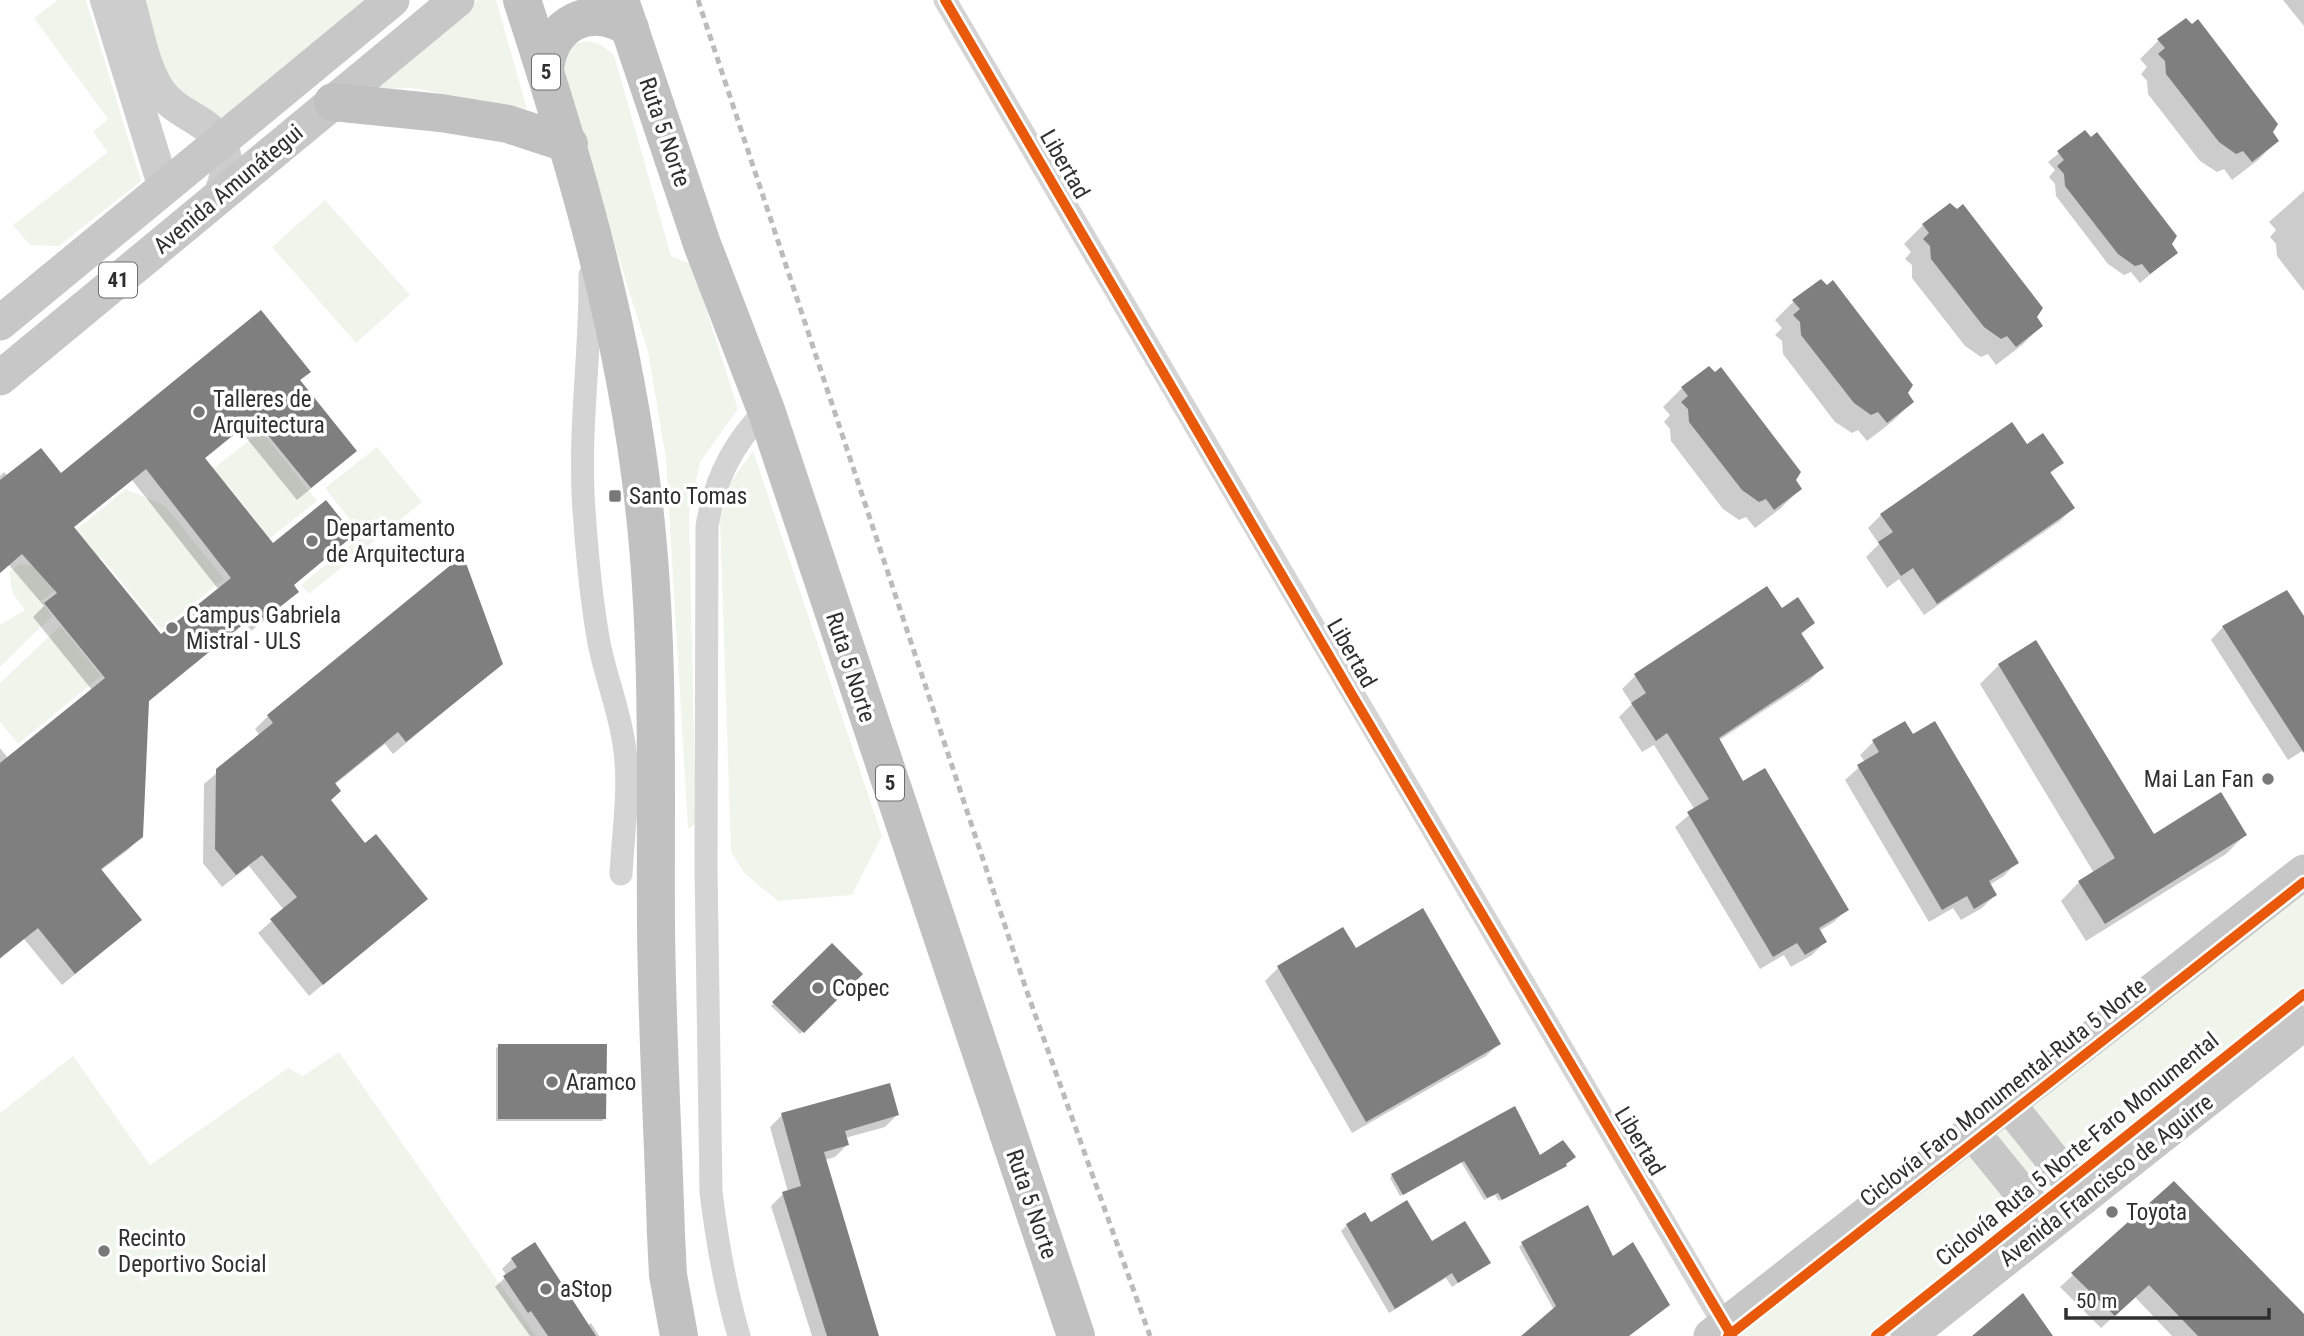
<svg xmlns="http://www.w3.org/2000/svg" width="2304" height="1336" font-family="'Roboto Condensed',sans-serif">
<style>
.green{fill:#f0f5ec}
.shadow{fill:#0003;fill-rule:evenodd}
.building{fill:#7f7f7f;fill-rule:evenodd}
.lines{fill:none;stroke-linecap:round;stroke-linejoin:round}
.street{stroke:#d4d4d4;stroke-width:23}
.secondary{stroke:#cdcdcd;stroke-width:32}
.primary{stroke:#c7c7c7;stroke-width:35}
.highway{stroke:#c1c1c1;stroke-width:38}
.rail{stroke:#bbb;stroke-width:5;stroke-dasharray:7 5;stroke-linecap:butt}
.cycleway-casing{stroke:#fff;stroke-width:15}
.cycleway{stroke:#e8590c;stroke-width:10}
.poi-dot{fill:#787878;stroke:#fff;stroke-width:2.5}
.labels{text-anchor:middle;stroke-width:7;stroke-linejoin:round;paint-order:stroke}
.shield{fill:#fff;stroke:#6d6d6d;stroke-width:2}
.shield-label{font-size:21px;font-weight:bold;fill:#2f2f2f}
.street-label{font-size:23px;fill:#2f2f2f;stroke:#fff}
.poi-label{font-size:23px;fill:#2f2f2f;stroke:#fff;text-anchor:start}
</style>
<rect width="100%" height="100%" fill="#fff"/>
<path class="green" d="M 58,0 L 86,0 L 141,181 L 59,246 L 30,245 L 13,225 L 108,152 L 93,132 L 108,119 L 34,18 Z
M 140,0 L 374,0 L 217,129 L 165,93 Z
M 478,0 L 496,0 L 527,109 L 412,88 L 371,89 Z
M 587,41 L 600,44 L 614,55 L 671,256 L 692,265 L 738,409 L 700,462 L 689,515 L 696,824 L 688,829 L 666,459 L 648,352 L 560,68 L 574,44 Z
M 325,200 L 410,295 L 356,343 L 272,247 Z
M 261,431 L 317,501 L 264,543 L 250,536 L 261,527 L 226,483 L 207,497 L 195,483 Z
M 377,447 L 422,502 L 309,594 L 301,585 L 362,535 L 325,488 Z
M 753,451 L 882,836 L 852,895 L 778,901 L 745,874 L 731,852 L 720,520 L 730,483 Z
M 126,489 L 165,506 L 224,579 L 161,630 L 100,556 L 69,579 L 48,553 Z
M 20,564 L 38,567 L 56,589 L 41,601 L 52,616 L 0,667 L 0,625 L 25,610 L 13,594 L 9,572 Z
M 60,626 L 101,676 L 18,744 L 0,722 L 0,683 Z
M 2304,887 L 2304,1007 L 1886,1336 L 1734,1336 Z
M 339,1052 L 536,1336 L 0,1336 L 0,1113 L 73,1056 L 150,1165 L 288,1068 L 303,1076 Z"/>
<path class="shadow" d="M 2283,0 L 2304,0 L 2304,26 Z
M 2159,40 L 2271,132 L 2277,141 L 2258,160 L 2232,180 L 2224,169 L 2217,172 L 2200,161 L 2148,94 L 2147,81 L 2141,74 L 2147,67 L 2140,59 Z
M 2084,133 L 2176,253 L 2140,283 L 2131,272 L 2124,275 L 2108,264 L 2056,196 L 2055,184 L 2049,177 L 2055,170 L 2048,162 Z
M 2304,191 L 2304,291 L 2277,256 L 2276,244 L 2270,237 L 2276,230 L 2269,222 Z
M 1957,212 L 2041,326 L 2022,345 L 1996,365 L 1988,354 L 1981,357 L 1965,346 L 1912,278 L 1912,265 L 1905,259 L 1911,252 L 1904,244 L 1923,225 Z
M 1794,301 L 1906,393 L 1912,402 L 1893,421 L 1867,441 L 1858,430 L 1852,433 L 1835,422 L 1783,354 L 1782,341 L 1775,335 L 1782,328 L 1775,320 Z
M 1709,368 L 1800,489 L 1781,508 L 1755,528 L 1746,517 L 1739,520 L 1723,509 L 1671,441 L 1670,429 L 1664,422 L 1670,415 L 1663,407 L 1682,388 Z
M 309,371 L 299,381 L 355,451 L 342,463 L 297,500 L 240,430 L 203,460 L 272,546 L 352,535 L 292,586 L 297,592 L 284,604 L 251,631 L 245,623 L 147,702 L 141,837 L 128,850 L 100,871 L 140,920 L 62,985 L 24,939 L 0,959 L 0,748 L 8,758 L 92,690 L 33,617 L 44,606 L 9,565 L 0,573 L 0,476 L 4,472 L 8,476 L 61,476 ZM 132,480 L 219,590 L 161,637 L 73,528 Z
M 2011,425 L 2026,446 L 2061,463 L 2050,474 L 2073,508 L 2060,521 L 1924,615 L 1899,579 L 1887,588 L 1866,557 L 1879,544 L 1868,528 L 1881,515 Z
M 462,558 L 501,664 L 393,754 L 385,744 L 334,785 L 329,801 L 365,845 L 426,899 L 309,996 L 258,933 L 284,910 L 249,866 L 222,887 L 203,863 L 204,784 L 260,736 L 255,729 L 268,716 Z
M 1767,588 L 1781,610 L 1813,623 L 1801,635 L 1822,668 L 1809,681 L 1718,741 L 1743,783 L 1847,909 L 1834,922 L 1819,931 L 1825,942 L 1812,955 L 1791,967 L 1784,955 L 1760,969 L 1675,827 L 1695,810 L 1654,745 L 1642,752 L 1619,717 L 1632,704 L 1622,689 L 1635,676 Z
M 2304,620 L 2304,750 L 2288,760 L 2211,640 L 2223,627 Z
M 2036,643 L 2153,836 L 2245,835 L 2226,854 L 2086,941 L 2061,901 L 2079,882 L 2094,873 L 1980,684 L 1999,665 Z
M 1913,736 L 2016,863 L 2004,876 L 1989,885 L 1995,895 L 1982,908 L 1961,920 L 1953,908 L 1929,922 L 1845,780 L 1865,762 L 1860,755 L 1873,742 Z
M 1342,929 L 1355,950 L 1499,1043 L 1486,1056 L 1352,1133 L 1265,981 L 1278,968 Z
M 832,945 L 860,974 L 800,1034 L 771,1006 Z
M 499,1046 L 605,1118 L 602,1121 L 496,1121 L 496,1048 Z
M 1514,1109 L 1539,1157 L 1564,1164 L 1563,1168 L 1499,1201 L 1495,1195 L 1484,1200 L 1461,1162 L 1400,1196 L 1390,1178 L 1392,1175 Z
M 782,1115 L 897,1115 L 885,1127 L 845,1138 L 847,1145 L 835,1157 L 825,1160 L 878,1336 L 812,1336 L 771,1206 L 783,1194 L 788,1192 L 770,1127 Z
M 2174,1183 L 2304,1317 L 2304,1336 L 2172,1336 L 2135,1297 L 2101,1328 L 2060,1287 Z
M 1347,1225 L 1370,1225 L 1488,1263 L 1452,1287 L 1446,1278 L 1389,1313 L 1341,1231 Z
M 1522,1244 L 1628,1336 L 1524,1336 L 1554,1310 L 1519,1247 Z
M 512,1259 L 587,1326 L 591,1323 L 599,1336 L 530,1336 L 495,1287 L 507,1276 L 502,1269 Z"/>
<path class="building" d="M 2186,18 L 2192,24 L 2198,19 L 2278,124 L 2273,132 L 2279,141 L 2252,162 L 2243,151 L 2236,154 L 2219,142 L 2166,74 L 2165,61 L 2158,54 L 2165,48 L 2157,39 Z
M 2085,130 L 2091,137 L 2097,132 L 2177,236 L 2172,244 L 2178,253 L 2150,274 L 2142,264 L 2135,266 L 2118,254 L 2065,186 L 2064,174 L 2057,166 L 2064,160 L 2057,151 Z
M 1950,203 L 1957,209 L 1963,204 L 2043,308 L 2037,317 L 2043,326 L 2016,347 L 2007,336 L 2001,339 L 1984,327 L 1931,259 L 1930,246 L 1923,239 L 1929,233 L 1922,224 Z
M 1821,279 L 1827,285 L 1833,280 L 1913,385 L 1908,393 L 1914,402 L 1887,423 L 1878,412 L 1871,415 L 1854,403 L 1801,335 L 1800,322 L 1793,315 L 1800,309 L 1792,300 Z
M 261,310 L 311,372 L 300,380 L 357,451 L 311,488 L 254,418 L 205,458 L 273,543 L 326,500 L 354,535 L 294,585 L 299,592 L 264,619 L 258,612 L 149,701 L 143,837 L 101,869 L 142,920 L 75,974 L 38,928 L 0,958 L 0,763 L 105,678 L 44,603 L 57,593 L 22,554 L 0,573 L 0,480 L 41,448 L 61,473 ZM 146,469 L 231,578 L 161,634 L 74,527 Z
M 1709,366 L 1715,372 L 1721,367 L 1801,472 L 1796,480 L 1802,489 L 1774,510 L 1766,499 L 1759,502 L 1742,490 L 1689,422 L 1688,409 L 1681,402 L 1688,396 L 1681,387 Z
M 2012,422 L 2027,444 L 2043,433 L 2064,463 L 2050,472 L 2075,508 L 1937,604 L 1913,568 L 1901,576 L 1878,542 L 1893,532 L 1880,514 Z
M 463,555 L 503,664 L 406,742 L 398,732 L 335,783 L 341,791 L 331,800 L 365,843 L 376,834 L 428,899 L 323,985 L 270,919 L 297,897 L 262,855 L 236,875 L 215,849 L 216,769 L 273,723 L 267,715 Z
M 1767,586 L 1782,608 L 1798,597 L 1815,623 L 1801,633 L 1824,668 L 1719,738 L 1743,781 L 1765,768 L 1849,910 L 1819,928 L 1827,942 L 1805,955 L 1797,943 L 1773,957 L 1687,812 L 1709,799 L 1667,733 L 1656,741 L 1631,703 L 1646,693 L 1634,674 Z
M 2287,590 L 2304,616 L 2304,753 L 2222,626 Z
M 2036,640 L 2154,834 L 2221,792 L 2247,835 L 2105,924 L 2078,881 L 2115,858 L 1998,664 Z
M 1905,721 L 1913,734 L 1935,721 L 2019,863 L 1989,881 L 1997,895 L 1974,909 L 1967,896 L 1942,910 L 1857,765 L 1879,752 L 1872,740 Z
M 1423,908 L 1501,1044 L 1366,1122 L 1277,966 L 1343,927 L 1356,948 Z
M 832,943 L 863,974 L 804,1033 L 772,1002 Z
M 498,1044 L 607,1044 L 606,1119 L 498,1119 Z
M 890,1083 L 899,1115 L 845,1131 L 849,1145 L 824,1152 L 879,1336 L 827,1336 L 782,1192 L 801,1186 L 781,1113 Z
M 1515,1106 L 1540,1155 L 1563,1140 L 1576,1157 L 1566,1164 L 1567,1166 L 1502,1200 L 1498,1193 L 1487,1198 L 1464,1161 L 1403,1195 L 1391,1174 Z
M 2174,1181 L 2304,1314 L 2304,1336 L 2198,1336 L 2149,1285 L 2115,1316 L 2071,1273 Z
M 1407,1200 L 1432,1241 L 1465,1221 L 1491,1263 L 1458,1283 L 1452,1273 L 1395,1309 L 1346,1224 L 1365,1212 L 1371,1222 Z
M 1588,1205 L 1613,1256 L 1633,1242 L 1670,1305 L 1629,1336 L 1521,1336 L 1556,1306 L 1521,1242 Z
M 535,1242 L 596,1336 L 548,1336 L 531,1311 L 528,1313 L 503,1276 L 517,1267 L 511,1258 Z
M 2023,1293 L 2053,1336 L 1972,1336 Z"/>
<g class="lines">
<path class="street" d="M 945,0 L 1725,1326
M 590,275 C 591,354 578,431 584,510 C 587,554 591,599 599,643 C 606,679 621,714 625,751 C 630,791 623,834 621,874
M 739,1336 C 725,1288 717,1241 711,1192 L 706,868 L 707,527 C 714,480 733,443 766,410"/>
<path class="secondary" d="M 106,0 L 164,188
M 129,0 C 138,29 143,66 160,91 C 171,107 187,113 203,124 C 231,144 231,171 217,199"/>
<path class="primary" d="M 0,323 L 392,0
M 0,378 L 457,0
M 2009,1105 L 2083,1198
M 1973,1133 L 2048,1225
M 1711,1336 L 2304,872
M 1908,1336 L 2304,1023"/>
<path class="highway" d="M 522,0 C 576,165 625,333 644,506 C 660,646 655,787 656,927 C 657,1030 663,1133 666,1235 L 668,1275 L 679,1336
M 620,0 L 702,244 L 766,410 L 1076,1336
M 545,69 C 551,22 590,3 630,28
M 333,102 L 441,113 L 508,124 L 569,144"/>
<path class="rail" d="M 698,0 L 1026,989 L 1150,1336"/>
<g class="cycleway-casing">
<path id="cycleway" d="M 945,0 L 1355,700 L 1732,1336
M 1728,1336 L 2304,882
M 1876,1336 L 2304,994"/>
</g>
<use href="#cycleway" class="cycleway"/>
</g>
<g class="poi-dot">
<circle cx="199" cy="412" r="7"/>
<rect x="608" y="489" width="14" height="14" rx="3.5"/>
<circle cx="312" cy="541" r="7"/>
<circle cx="172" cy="628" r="7"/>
<circle cx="2268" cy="779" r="7"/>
<circle cx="818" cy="988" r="7"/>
<circle cx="552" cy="1082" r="7"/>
<circle cx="2112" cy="1212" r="7"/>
<circle cx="104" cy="1251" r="7"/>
<circle cx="546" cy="1289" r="7"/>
</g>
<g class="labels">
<g class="shield">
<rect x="532" y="54.5" width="28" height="35" rx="5"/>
<rect x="99" y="262.5" width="38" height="35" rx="5"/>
<rect x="876" y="765.5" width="28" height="35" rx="5"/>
</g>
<g class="shield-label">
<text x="546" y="79">5</text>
<text x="118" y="287">41</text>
<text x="890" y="790">5</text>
</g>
<g class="street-label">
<text transform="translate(665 132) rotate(71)" y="8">Ruta 5 Norte</text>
<text transform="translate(1065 164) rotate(60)" y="8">Libertad</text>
<text transform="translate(228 189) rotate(-40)" y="8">Avenida Amunátegui</text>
<text transform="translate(1352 653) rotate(60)" y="8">Libertad</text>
<text transform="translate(851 667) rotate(72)" y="8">Ruta 5 Norte</text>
<text transform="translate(2003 1092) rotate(-38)" y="8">Ciclovía Faro Monumental-Ruta 5 Norte</text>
<text transform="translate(1640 1141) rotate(59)" y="8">Libertad</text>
<text transform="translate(2077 1149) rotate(-39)" y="8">Ciclovía Ruta 5 Norte-Faro Monumental</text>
<text transform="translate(2106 1180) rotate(-38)" y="8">Avenida Francisco de Aguirre</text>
<text transform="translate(1032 1204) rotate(71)" y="8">Ruta 5 Norte</text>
</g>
<g class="poi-label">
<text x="213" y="407">Talleres de<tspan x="213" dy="26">Arquitectura</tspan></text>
<text x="629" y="504">Santo Tomas</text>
<text x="326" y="536">Departamento<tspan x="326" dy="26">de Arquitectura</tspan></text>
<text x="186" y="623">Campus Gabriela<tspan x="186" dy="26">Mistral - ULS</tspan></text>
<text x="2254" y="787" text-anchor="end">Mai Lan Fan</text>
<text x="832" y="996">Copec</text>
<text x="566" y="1090">Aramco</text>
<text x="2126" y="1220">Toyota</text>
<text x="118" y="1246">Recinto<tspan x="118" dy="26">Deportivo Social</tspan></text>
<text x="560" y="1297">aStop</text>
</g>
</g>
<path d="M2066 1308v10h203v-10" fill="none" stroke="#2f2f2f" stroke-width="3.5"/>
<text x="2076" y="1308" font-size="21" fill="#2f2f2f" stroke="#ffffff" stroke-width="5" paint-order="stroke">50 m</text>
</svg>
